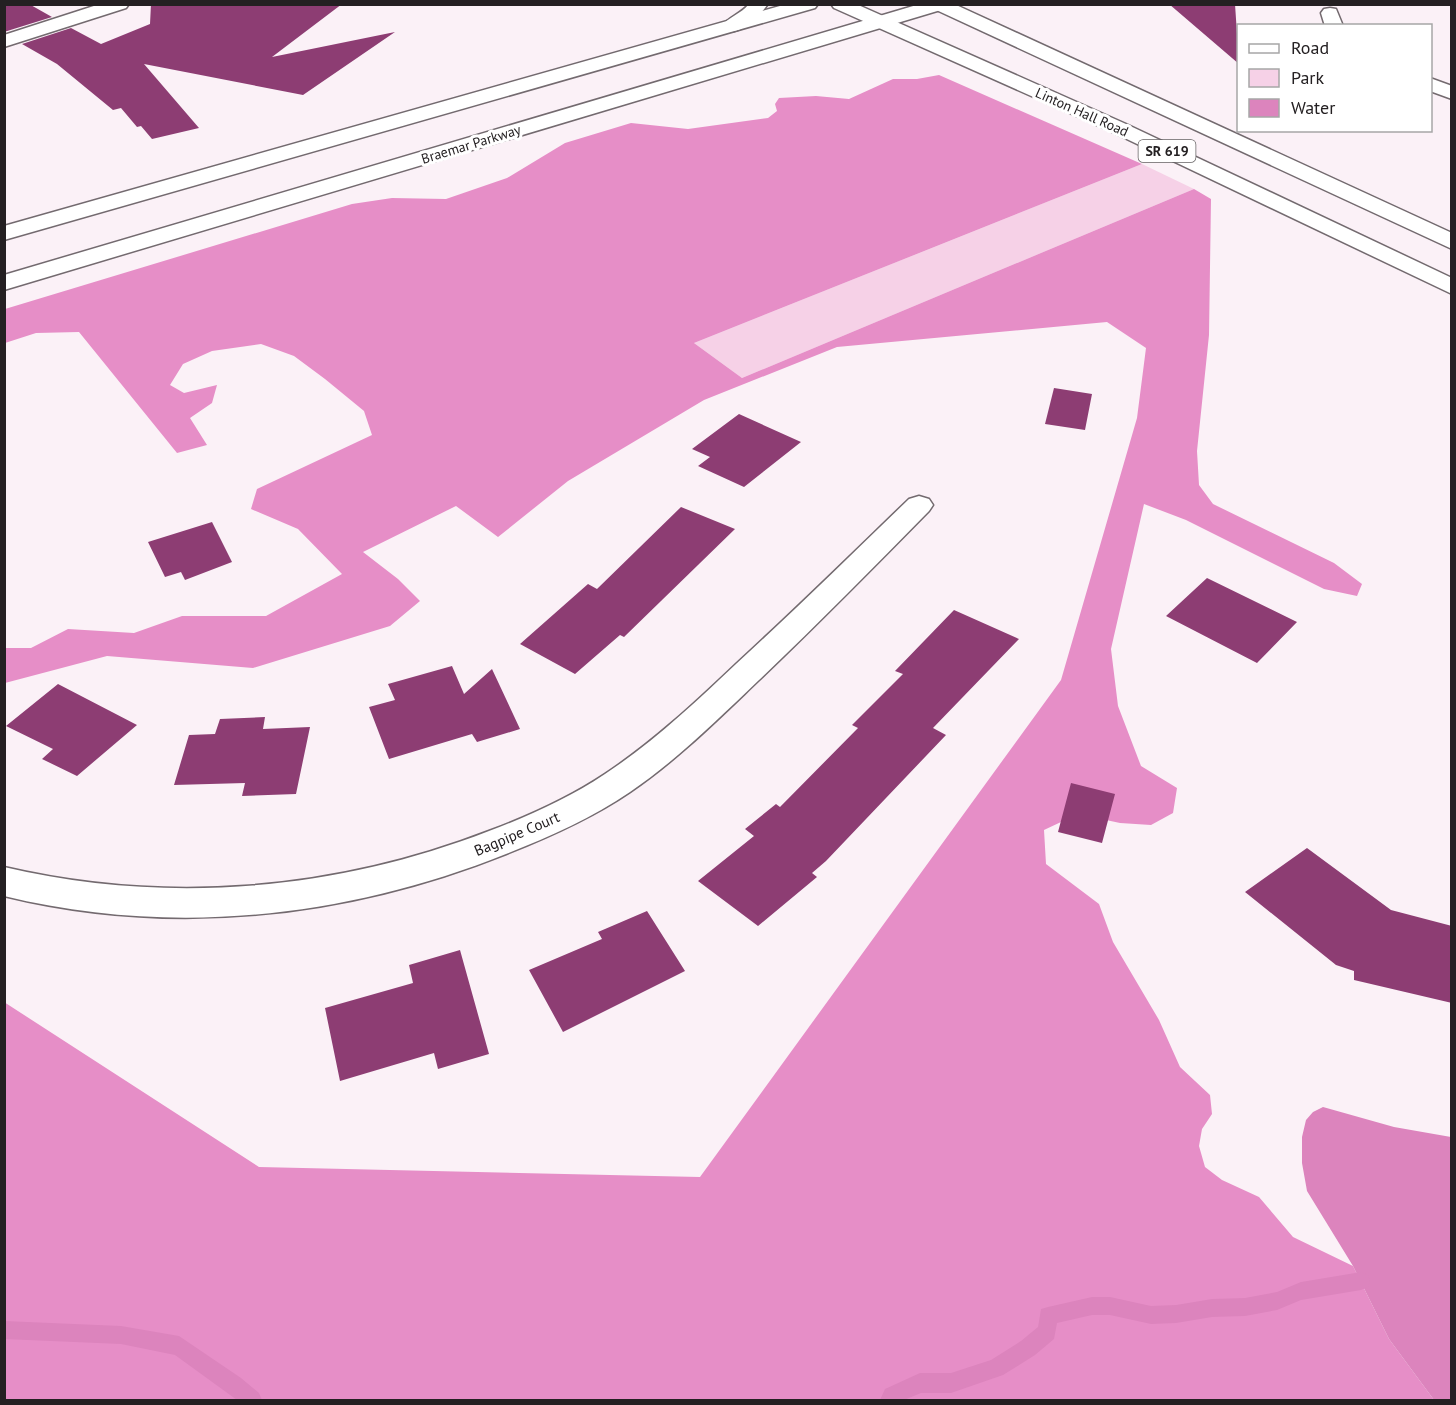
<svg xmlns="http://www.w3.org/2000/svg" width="1456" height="1405" font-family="'PT Sans',sans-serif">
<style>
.green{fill:#f6d1e7}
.forest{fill:#e68ec7}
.water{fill:#dc84bd}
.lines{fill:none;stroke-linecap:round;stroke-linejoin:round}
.stream{fill:#dc84bd;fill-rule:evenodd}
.building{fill:#8d3d73}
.minor-casing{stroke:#736a6f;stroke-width:3}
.tertiary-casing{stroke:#736a6f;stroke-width:3}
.primary-casing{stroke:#736a6f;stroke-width:3}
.minor{fill:#fff;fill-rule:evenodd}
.tertiary{fill:#fff;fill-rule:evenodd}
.primary{fill:#fff;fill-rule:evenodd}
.labels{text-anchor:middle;stroke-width:6;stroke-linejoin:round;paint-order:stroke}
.far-street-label{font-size:14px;fill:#242022;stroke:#fff}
.shield{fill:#fff;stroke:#666364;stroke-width:1.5}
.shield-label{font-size:14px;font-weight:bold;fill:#242022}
.street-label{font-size:15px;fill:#242022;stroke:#fff}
</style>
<rect width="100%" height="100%" fill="#fbf1f7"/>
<path class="green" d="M 1142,164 L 1194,189 L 742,378 L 694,343 Z"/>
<path class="forest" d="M 939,75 L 1142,164 L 694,343 L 742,378 L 1194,189 L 1211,199 L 1209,335 L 1197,451 L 1199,485 L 1213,504 L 1334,563 L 1362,584 L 1357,596 L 1324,589 L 1186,520 L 1144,504 L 1111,649 L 1118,706 L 1141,766 L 1177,788 L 1173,813 L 1151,825 L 1120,823 L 1078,814 L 1044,830 L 1046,864 L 1099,904 L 1113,942 L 1159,1020 L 1180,1067 L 1210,1095 L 1212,1114 L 1202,1129 L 1199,1146 L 1205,1167 L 1222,1180 L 1259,1197 L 1293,1237 L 1353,1266 L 1389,1339 L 1434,1400 L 5,1400 L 4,1002 L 259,1167 L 700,1177 L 1061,680 L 1137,418 L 1146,348 L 1107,322 L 837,347 L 704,400 L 568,481 L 498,537 L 456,506 L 363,552 L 398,579 L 420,601 L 390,626 L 253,668 L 107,656 L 5,683 L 5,648 L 31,648 L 68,629 L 134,633 L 182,616 L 266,616 L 342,574 L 298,529 L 251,509 L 257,489 L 372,435 L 364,411 L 325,379 L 294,356 L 261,344 L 212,351 L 183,364 L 170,385 L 184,393 L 217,385 L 212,403 L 190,418 L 207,445 L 177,453 L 79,332 L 36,333 L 5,343 L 5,309 L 352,204 L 392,198 L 446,199 L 507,178 L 565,143 L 631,123 L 688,129 L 768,118 L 777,111 L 775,104 L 779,98 L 816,96 L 849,99 L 893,79 L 917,79 Z"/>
<path class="water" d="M 1323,1107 L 1394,1127 L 1451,1137 L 1451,1400 L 1434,1400 L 1389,1339 L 1353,1266 L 1307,1191 L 1302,1163 L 1302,1137 L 1306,1120 L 1313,1112 Z"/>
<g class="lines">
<path class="stream" d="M 1361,1272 L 1368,1275 L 1370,1281 L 1368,1287 L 1361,1290 L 1301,1300 L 1277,1310 L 1245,1316 L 1212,1317 L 1176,1323 L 1151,1324 L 1110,1315 L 1092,1315 L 1057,1323 L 1054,1339 L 1035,1355 L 1003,1375 L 951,1393 L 921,1393 L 904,1400 L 880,1400 L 885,1389 L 920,1373 L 951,1373 L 991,1360 L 1021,1341 L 1038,1327 L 1041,1309 L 1048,1307 L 1092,1297 L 1110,1297 L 1151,1306 L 1176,1305 L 1212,1299 L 1245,1298 L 1277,1292 L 1301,1282 Z
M 4,1321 L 121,1326 L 179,1336 L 241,1378 L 259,1393 L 262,1400 L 237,1400 L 175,1355 L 121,1344 L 4,1339 Z"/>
</g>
<path class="building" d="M 4,4 L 29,4 L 52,17 L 4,32 Z
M 151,4 L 342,4 L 272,57 L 395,32 L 303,95 L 144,64 L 199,128 L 152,139 L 141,126 L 137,127 L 121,108 L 113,110 L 57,64 L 22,44 L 71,28 L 101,44 L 150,24 Z
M 1169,4 L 1235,4 L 1239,64 Z
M 1054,388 L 1092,394 L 1085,430 L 1045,424 Z
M 739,414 L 801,442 L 744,487 L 698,466 L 710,457 L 692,449 Z
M 681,507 L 735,529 L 624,637 L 620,635 L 575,674 L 520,644 L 588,584 L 597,589 Z
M 212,522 L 232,562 L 185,580 L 181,572 L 165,577 L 148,542 Z
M 1207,578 L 1297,622 L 1257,663 L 1166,616 Z
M 954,610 L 1019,639 L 933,728 L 946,735 L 826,861 L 812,873 L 817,877 L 758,926 L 698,881 L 754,836 L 745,829 L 776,804 L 780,807 L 858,728 L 852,725 L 903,674 L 895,671 Z
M 452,666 L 464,694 L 492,669 L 520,729 L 477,742 L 472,734 L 389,759 L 369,707 L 395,700 L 388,684 Z
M 58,684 L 137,725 L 77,776 L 42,759 L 53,749 L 6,726 Z
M 265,717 L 263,729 L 310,727 L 296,794 L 242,796 L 245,783 L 174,785 L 189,735 L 215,734 L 220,719 Z
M 1071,783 L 1115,794 L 1102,843 L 1058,832 Z
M 1307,848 L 1391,910 L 1452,926 L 1452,1003 L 1354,980 L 1354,971 L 1336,965 L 1245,892 Z
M 647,911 L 685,971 L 563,1032 L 529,970 L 602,939 L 598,932 Z
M 460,950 L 489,1054 L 438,1069 L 434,1053 L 340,1081 L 325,1008 L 413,983 L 409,965 Z"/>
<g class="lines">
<g class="minor-casing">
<path id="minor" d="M 100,4 L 129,4 L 126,8 L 4,47 L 4,35 Z
M 1330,8 L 1336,9 L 1343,26 L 1325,26 L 1321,13 L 1324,9 Z
M 1430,78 L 1452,86 L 1452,99 L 1430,91 Z
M 919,496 L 929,499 L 933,505 L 929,511 C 873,568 817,625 759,680 C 718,719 677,760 630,792 C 592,818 549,837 506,854 C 346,918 172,937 4,896 L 4,867 C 166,905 334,891 489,831 C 529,816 569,798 605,774 C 652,743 695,703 736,664 C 795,610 852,554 909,499 Z"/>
</g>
<g class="tertiary-casing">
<path id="tertiary" d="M 787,4 L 818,4 L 815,8 L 4,240 L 4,226 Z
M 920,4 L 947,5 L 944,9 L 4,290 L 4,275 Z"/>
</g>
<g class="primary-casing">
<path id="primary" d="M 749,4 L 768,4 C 758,18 741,35 723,31 L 721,27 C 728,17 741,14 749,4 Z
M 831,4 L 856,4 L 1126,124 L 1452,278 L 1452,294 L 1112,132 L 834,8 Z
M 929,4 L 954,4 L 1452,233 L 1452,249 L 932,8 Z"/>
</g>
<use href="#minor" class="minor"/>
<use href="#tertiary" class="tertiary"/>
<use href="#primary" class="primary"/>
</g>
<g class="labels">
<g class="far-street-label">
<text transform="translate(1082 112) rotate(24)" y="5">Linton Hall Road</text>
<text transform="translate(471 144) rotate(-17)" y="5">Braemar Parkway</text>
</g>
<rect class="shield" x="1138.5" y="140" width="57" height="22" rx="4.5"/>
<g class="shield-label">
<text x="1167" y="156">SR 619</text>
</g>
<g class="street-label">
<text transform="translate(517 834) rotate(-23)" y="5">Bagpipe Court</text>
</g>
</g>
<rect width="1456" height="1405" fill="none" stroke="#242022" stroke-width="12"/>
<rect x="1237" y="24" width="195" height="108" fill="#ffffff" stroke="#a7a6a7" stroke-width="1.5"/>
<rect x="1249" y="44" width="30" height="9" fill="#ffffff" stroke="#a7a6a7" stroke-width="1.5"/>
<text x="1291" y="54" font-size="18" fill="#242022">Road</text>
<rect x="1249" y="69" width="30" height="18" fill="#f6d1e7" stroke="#a7a6a7" stroke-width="1.5"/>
<text x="1291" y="84" font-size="18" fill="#242022">Park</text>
<rect x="1249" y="99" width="30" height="18" fill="#dc84bd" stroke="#a7a6a7" stroke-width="1.5"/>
<text x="1291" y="114" font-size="18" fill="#242022">Water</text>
</svg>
